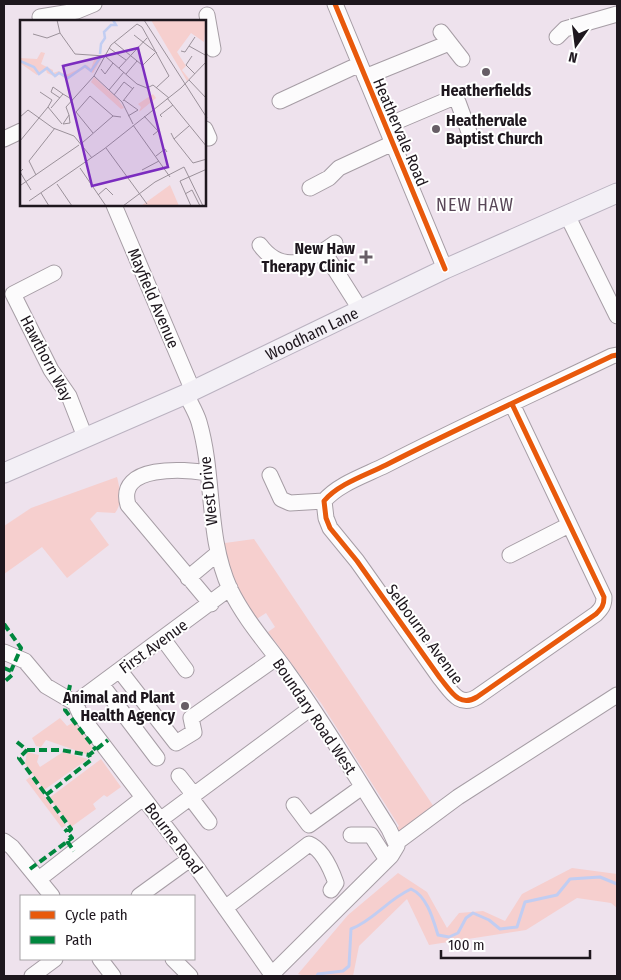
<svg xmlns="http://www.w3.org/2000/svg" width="621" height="980" font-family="'Fira Sans Condensed',sans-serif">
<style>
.green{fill:#f6cfce}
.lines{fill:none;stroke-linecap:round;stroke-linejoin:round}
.stream{stroke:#c1cdf2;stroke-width:3}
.minor-casing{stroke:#a69da5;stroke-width:17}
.major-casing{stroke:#bab2c0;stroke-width:21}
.minor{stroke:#fcfbfc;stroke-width:15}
.major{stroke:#f3f0f6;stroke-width:19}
.quiet{stroke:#00873e;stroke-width:4;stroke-dasharray:8 4;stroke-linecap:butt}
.cycleway-casing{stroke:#fff;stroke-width:8}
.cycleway{stroke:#e8590c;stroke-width:5}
.poi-dot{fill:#675e66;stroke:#fff;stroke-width:2}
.labels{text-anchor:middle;stroke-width:4;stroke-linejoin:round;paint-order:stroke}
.poi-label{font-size:16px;font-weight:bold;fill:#1e171e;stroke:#fff;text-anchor:end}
.street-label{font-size:16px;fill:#1e171e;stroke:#fff}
.neighbourhood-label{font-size:18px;letter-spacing:1px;fill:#594758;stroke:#fff}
.inset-river{fill:none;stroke:#c1cdf2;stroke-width:2.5}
.inset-road{fill:none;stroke:#9b919a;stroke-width:1}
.view{fill:#7b2cbf;fill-opacity:0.15;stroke:#7b2cbf;stroke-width:2.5}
.inset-edge{fill:none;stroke:#1e171e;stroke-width:2.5}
</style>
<rect width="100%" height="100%" fill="#eee2ed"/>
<path class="green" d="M 117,477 C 120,489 123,503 115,513 L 97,512 L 90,519 L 109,545 L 67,578 L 42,547 L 4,574 L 4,526 L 31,508 Z
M 254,539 L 434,807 L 400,835 L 392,831 L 399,826 L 321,703 L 268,632 L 275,627 L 266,613 L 252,622 L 221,546 L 225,543 Z
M 60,718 L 67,726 L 74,722 L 93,748 L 86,754 L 46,740 L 41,747 L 36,746 L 32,738 Z
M 27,752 L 39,755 L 37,762 L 40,767 L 63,752 L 88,759 L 44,790 L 25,764 Z
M 101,759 L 121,787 L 107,797 L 104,795 L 93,804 L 96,809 L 71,827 L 49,798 Z
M 30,777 L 66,825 L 62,828 L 26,780 Z
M 572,868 L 617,874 L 617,908 L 611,903 L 577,898 L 526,930 L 429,945 L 407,899 L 359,946 L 353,976 L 305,976 L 298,974 L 348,915 L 398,873 L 427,892 L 447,928 L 459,913 L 483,911 L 505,921 L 522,894 Z"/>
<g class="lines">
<path class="stream" d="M 317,976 L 318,974 L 343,971 L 349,966 L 351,929 C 374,920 387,900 411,889 C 427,896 433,919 438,935 L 449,937 L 458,933 L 466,918 L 473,913 L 489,920 L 500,929 L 517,927 L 525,902 L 557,895 L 570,879 L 600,877 L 617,884"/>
<g class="minor-casing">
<path id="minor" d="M 335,4 L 445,269
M 207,15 L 213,49
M 40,17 L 77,11 L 94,4
M 441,32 L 462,59
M 557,37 L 565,29 L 617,14
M 365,77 L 449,43
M 280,101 L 360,64
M 386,126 L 452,98 L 458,102 L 469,132
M 205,129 L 209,138
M 4,139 L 21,131
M 310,188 L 329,178 L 339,168 L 393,143
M 114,205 L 193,391
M 567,215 L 617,316
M 260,245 C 282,275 309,262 335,243
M 324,252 L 360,309
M 54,273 L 13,294 L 51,370 L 69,396 L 85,437
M 186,394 C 190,403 196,412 199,422 C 215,477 206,536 230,589 C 245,620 268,645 288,673 C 324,723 356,777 389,829 L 397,846 L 391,856 L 270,976
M 512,404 L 604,597 C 604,605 602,608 596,614 L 477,697 C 459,708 451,691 440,678 L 357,561 L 330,528 L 326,518 L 324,501 C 338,484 366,475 386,465 C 460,427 537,392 612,356 L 617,355
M 208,473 C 185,469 116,464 128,505 L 211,604
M 270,475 L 281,499 L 290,503 L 324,501
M 510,555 L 569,525
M 188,578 L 218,553
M 163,639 L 186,670
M 4,652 L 25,661 L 46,686 L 75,703
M 120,671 L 176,743 L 194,732 L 191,718 L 276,658
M 101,684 L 157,758
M 75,703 L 81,716 L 197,868 L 273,976
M 75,703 L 230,588
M 179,776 L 194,795
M 190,797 L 209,822
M 294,805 L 309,825 L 362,787
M 160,820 L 311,708
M 351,835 L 371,835 L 387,860
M 4,841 L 12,847 L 52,896
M 396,843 L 458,797 L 617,695
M 39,879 L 143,798
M 139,896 L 190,859
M 225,908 L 309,844 C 322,849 331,869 336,883 L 331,890
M 100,959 L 113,976
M 173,959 L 190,976
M 32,976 L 55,959"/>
</g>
<g class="major-casing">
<g id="major">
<path id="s1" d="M 4,473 L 186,394 L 445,269 L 617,193"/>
</g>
</g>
<use href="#minor" class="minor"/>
<use href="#major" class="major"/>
<path class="quiet" d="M 4,624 L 21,648 L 11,671
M 4,668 L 11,671 L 12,675 L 4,682
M 70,685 L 65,710 L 96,750
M 17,742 L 27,750 L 19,758 L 71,829 L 68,832
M 27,750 L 61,750 L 89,755 L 108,740
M 46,795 L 91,760 L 89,755
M 67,841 L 74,851
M 30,869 L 72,838 L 65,829"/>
<g class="cycleway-casing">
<path id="cycleway" d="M 335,4 L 445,269
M 512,404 L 604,597 C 604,605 602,608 596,614 L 477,697 C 459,708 451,691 440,678 L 357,561 L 330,528 L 326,518 L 324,501 C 338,484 366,475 386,465 C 460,427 537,392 612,356 L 617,355"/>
</g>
<use href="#cycleway" class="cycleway"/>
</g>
<g class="poi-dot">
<circle cx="486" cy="72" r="5"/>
<circle cx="436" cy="129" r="5"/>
<path d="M363.5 249.5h5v5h5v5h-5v5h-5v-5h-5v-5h5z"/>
<circle cx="185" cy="706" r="5"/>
</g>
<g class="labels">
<g class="poi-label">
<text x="486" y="96" text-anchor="middle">Heatherfields</text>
<text x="446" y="126" text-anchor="start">Heathervale<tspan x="446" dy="18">Baptist Church</tspan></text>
<text x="355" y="254">New Haw<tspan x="355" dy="18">Therapy Clinic</tspan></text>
<text x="175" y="703">Animal and Plant<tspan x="175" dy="18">Health Agency</tspan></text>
</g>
<g class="street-label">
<text transform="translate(401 132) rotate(67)" y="6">Heathervale Road</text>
<text transform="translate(154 298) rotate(67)" y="6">Mayfield Avenue</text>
<text dy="6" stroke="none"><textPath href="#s1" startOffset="338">Woodham Lane</textPath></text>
<text transform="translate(47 358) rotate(62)" y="6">Hawthorn Way</text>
<text transform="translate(208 491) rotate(-96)" y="6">West Drive</text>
<text transform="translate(425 634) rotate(54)" y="6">Selbourne Avenue</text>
<text transform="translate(153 646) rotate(-36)" y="6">First Avenue</text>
<text transform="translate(315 716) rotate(56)" y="6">Boundary Road West</text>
<text transform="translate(174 838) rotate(53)" y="6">Bourne Road</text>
</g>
<g class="neighbourhood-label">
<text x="475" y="211">NEW HAW</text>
</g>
</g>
<g transform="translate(20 20)">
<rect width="186" height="186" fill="#eee2ed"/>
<path d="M 131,0 L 186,0 L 184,22 L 171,13 L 157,32 L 166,46 L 162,50 L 169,59 L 167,61 ZM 21,32 L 25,33 L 21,44 L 33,50 L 33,53 L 39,51 L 46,55 L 67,45 L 71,49 L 75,37 L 82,37 L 73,53 L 65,48 L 46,59 L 39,54 L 36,57 L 27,53 L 26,50 L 17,55 L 0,43 L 0,38 L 17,39 ZM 74,57 L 98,79 L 104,88 L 101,89 L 71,62 ZM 133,74 L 136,78 L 119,92 L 121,87 L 118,84 ZM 150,165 L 159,186 L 121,186 Z" fill="#f6cfce"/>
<path class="inset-river" d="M 80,34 L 81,24 L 85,18 L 84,12 L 91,5 L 96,5 L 93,0M 0,41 L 14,47 L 19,54 L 27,48 L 35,56 L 39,53 L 48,58 L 65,46 L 71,51 L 80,38"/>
<path class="inset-road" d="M 37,0 L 40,13 L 55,34 L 85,36 L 117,64 L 127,68 L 133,65 L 149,78M 124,0 L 187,98M 13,14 L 27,18 L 40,13M 114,15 L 137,33M 94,22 L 122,45M 169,26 L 187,36M 89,28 L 106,40M 161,31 L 165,32 L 175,17M 172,36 L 166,45 L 175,54M 123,45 L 135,33M 99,48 L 127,18M 81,49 L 85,54 L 93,43M 106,54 L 117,41M 169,60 L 187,79M 89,70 L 104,52M 20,72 L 32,80 L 28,87M 94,75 L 104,62 L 113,69M 40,78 L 31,72 L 33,67 L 43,74M 147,78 L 187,127M 104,80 L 118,90 L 108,96M 103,81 L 114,67M 31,88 L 43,74 L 53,80M 49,95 L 50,103 L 43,104 L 49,95 L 46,87 L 74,56M 124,96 L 138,111 L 133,115M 0,97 L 8,90 L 33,108 L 54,116 L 72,138M 142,97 L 140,95 L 153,85M 113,104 L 102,82 L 74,56 L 91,25 L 117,4 L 122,7 L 149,56 L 136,68M 113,105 L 150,157M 73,113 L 56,92 L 70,76 L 93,96 L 101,97M 151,113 L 154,119 L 169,106M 154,119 L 173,143 L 187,139M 0,121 L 28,87 L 42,104M 62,123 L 93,96M 86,128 L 127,184M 136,136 L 145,129 L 147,132M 60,148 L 86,186M 3,149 L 0,152 L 11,170M 122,150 L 139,141M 16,155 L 9,141 L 35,108M 37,164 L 52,186M 1,165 L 59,125M 21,173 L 29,186M 165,174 L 172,170 L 180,186M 78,175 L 86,168 L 93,175M 9,181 L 84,129 L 161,68 L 187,41M 103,186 L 135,162 L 164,147 L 183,186M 171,186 L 160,161 L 187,149"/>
<path class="view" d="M 118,28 L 148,147 L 72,166 L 43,46 Z"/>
<rect width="186" height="186" class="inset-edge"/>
</g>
<rect width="621" height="980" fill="none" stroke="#1e171e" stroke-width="10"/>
<rect x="20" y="895" width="175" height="65" fill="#ffffff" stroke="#a5a2a5"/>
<rect x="30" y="911" width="25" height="8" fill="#e8590c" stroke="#a5a2a5"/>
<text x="65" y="920" font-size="15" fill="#1e171e">Cycle path</text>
<rect x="30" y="936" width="25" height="8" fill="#00873e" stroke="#a5a2a5"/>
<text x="65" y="945" font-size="15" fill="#1e171e">Path</text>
<g transform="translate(576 45) rotate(194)" stroke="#ffffff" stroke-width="4" paint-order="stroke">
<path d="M0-4L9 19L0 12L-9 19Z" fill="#1e171e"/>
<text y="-8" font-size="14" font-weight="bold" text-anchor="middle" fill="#1e171e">N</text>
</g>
<path d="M441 950v8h149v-8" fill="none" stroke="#1e171e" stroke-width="2.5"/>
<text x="448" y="950" font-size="15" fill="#1e171e" stroke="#ffffff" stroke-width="4" paint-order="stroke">100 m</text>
</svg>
